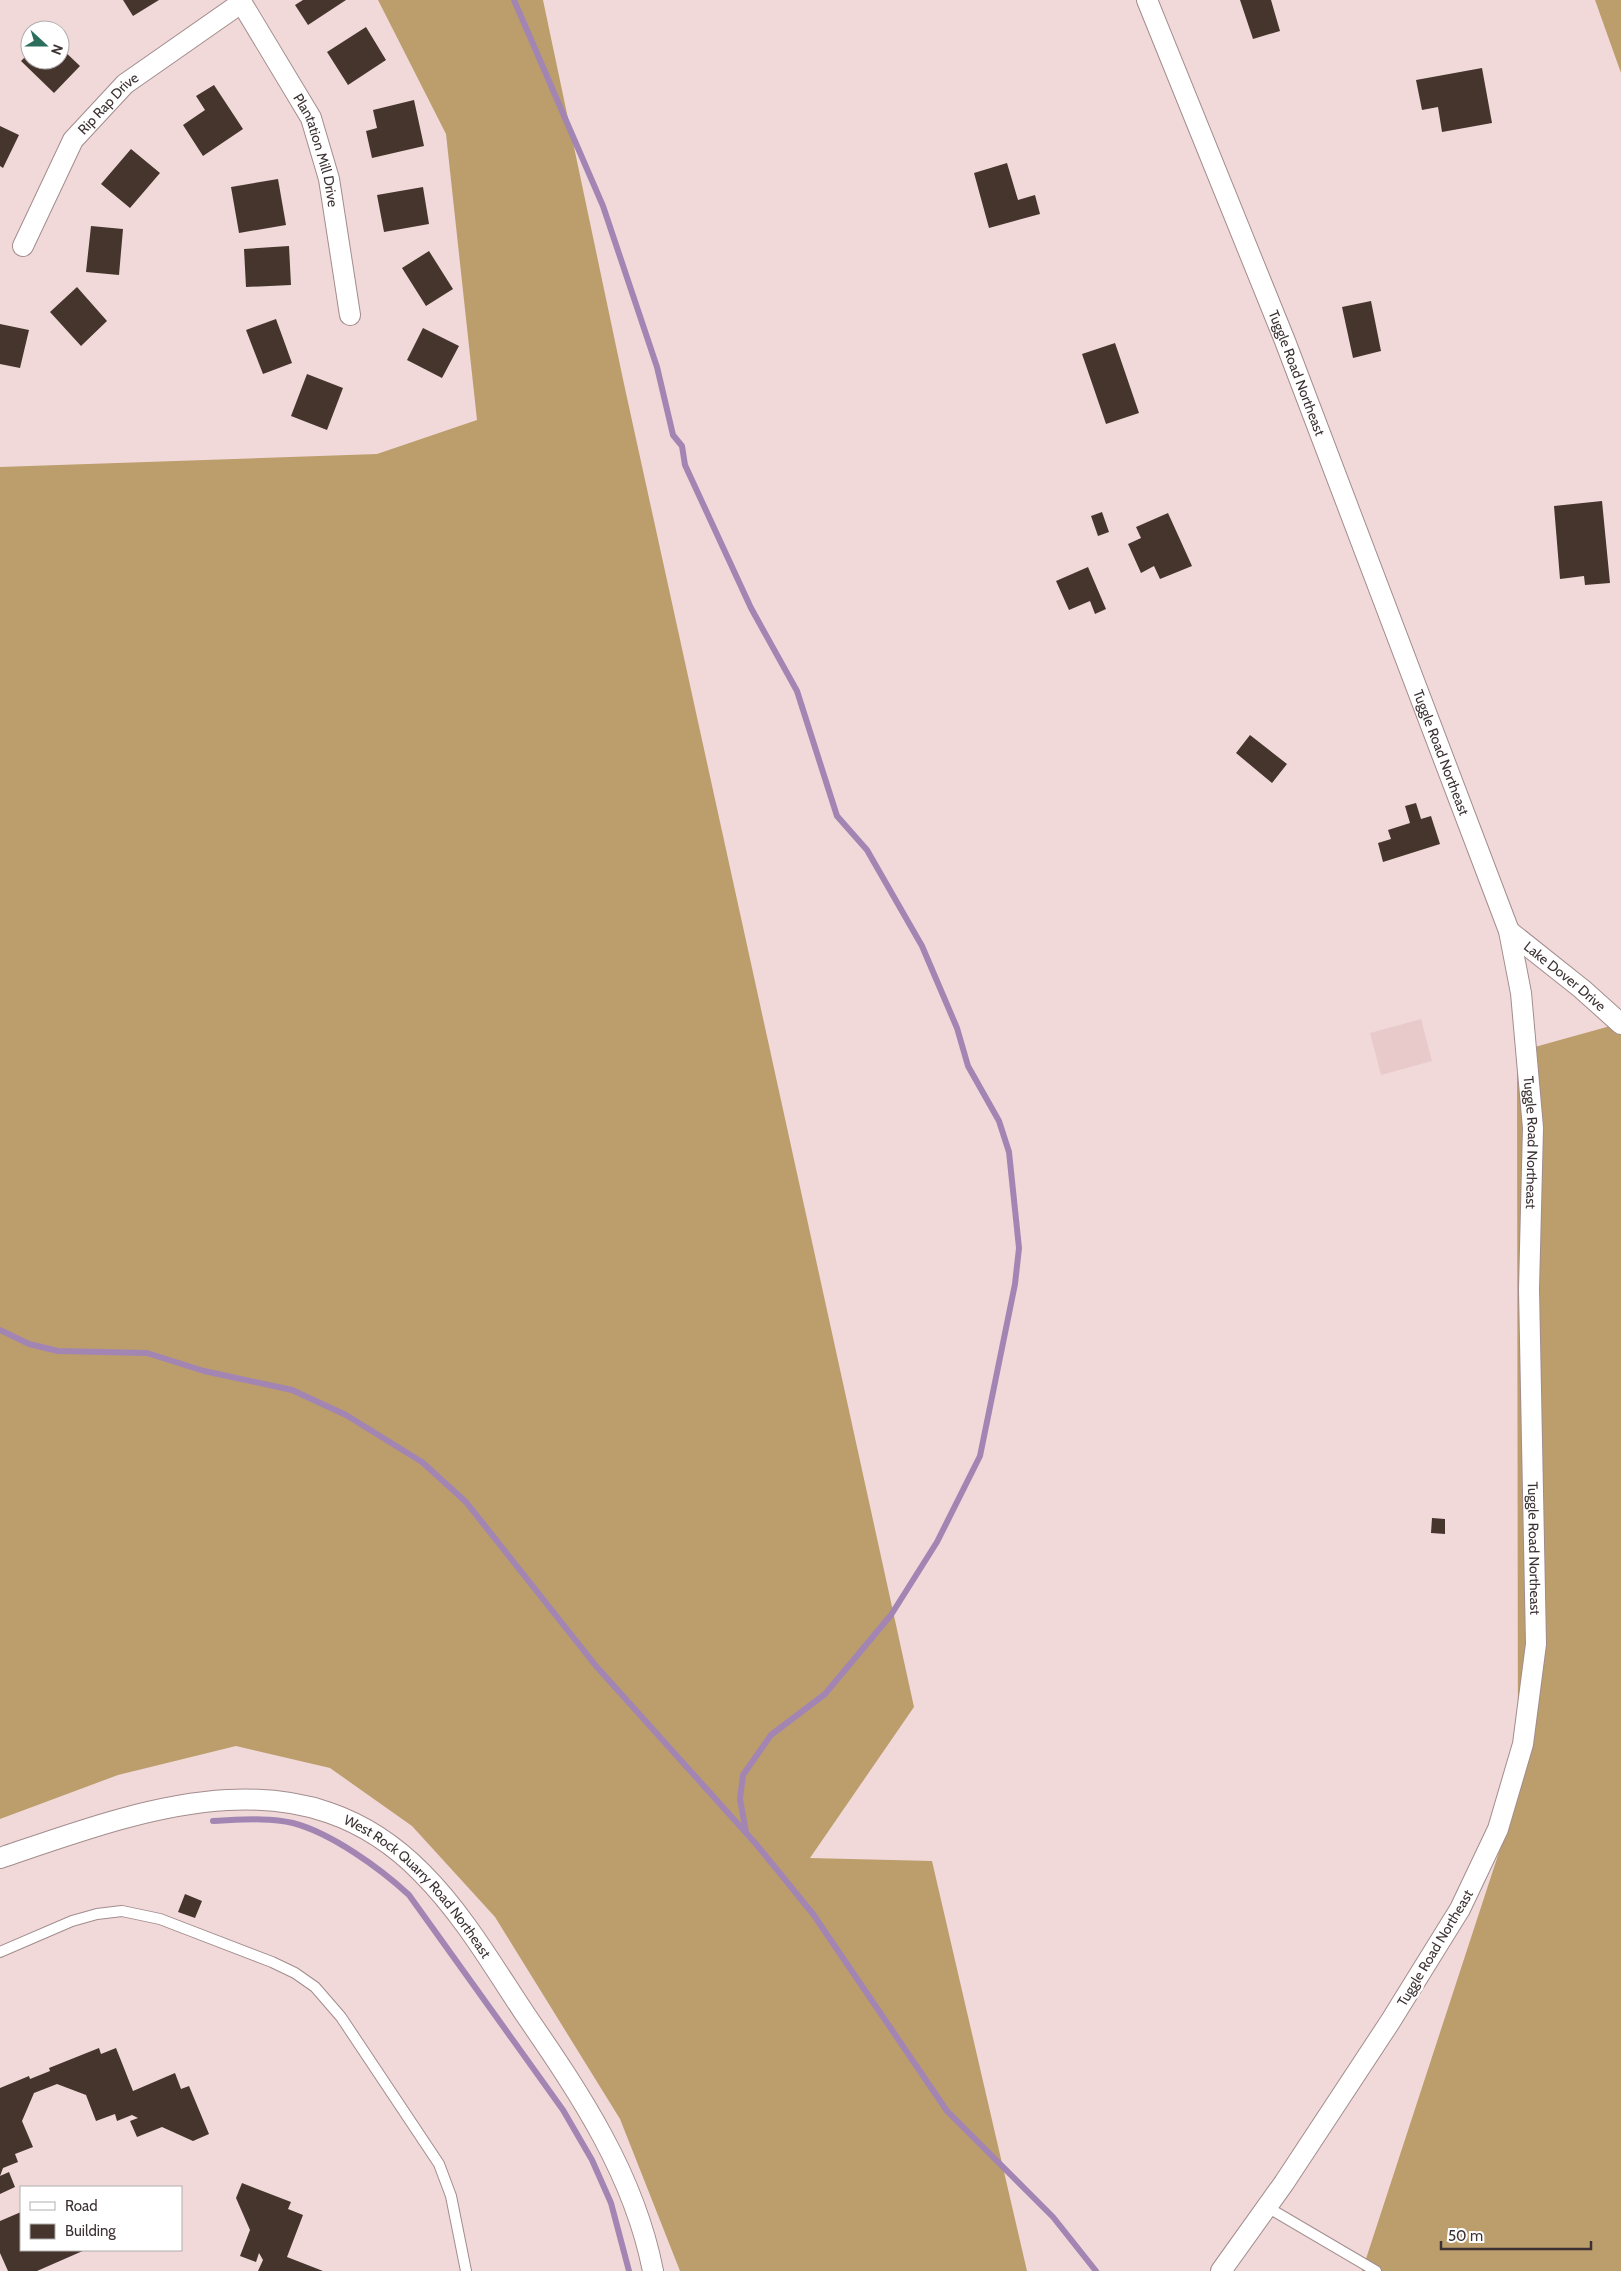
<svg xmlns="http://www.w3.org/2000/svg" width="1621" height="2271" font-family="Cabin,sans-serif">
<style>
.built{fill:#e9caca}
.forest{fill:#bc9e6c}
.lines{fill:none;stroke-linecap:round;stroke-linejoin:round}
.stream{stroke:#a385b3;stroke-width:6}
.building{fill:#45352d}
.service-casing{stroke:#a38c8d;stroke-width:12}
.minor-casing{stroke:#a38c8d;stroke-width:22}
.service{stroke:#fff;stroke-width:10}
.minor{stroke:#fff;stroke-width:20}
.labels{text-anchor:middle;stroke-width:5;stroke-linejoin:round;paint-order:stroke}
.street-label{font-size:14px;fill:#3c3233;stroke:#fff}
</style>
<rect width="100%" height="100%" fill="#f1d9da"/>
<path class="built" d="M 1421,1019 L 1432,1061 L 1381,1075 L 1370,1033 Z"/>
<path class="forest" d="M 378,0 L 543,0 L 624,384 L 914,1707 L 810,1858 L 932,1861 L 1027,2271 L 680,2271 L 620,2119 L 495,1917 L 412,1826 L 330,1768 L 236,1746 L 118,1775 L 0,1819 L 0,467 L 377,454 L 477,420 L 446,134 Z
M 1595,0 L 1621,0 L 1621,73 Z
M 1621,1023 L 1621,2271 L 1362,2271 L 1518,1794 L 1517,1052 Z"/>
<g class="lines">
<path class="stream" d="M 514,0 L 603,206 L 657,367 L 673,435 L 682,446 L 685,465 L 751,608 L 797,691 L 837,816 L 867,850 L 922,946 L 957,1028 L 968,1066 L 999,1121 L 1009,1152 L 1019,1248 L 1015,1284 L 980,1456 L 937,1542 L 891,1615 L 825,1694 L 771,1735 L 743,1775 L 740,1799 L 746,1832
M 0,1330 L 29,1344 L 58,1351 L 147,1353 L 204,1371 L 292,1390 L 346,1415 L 422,1462 L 466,1502 L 596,1666 L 756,1844 L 813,1914 L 947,2111 L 1053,2217 L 1096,2271
M 213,1821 C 239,1820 268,1817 293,1823 C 331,1833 380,1868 409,1895 L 563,2110 L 592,2160 L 611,2203 L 629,2271"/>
</g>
<path class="building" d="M 123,0 L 159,0 L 133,16 Z
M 303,0 L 346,0 L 308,25 L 295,5 Z
M 1240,0 L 1271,0 L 1280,31 L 1253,39 Z
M 366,27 L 386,60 L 348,85 L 327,52 Z
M 60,47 L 80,66 L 54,93 L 21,61 L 30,52 L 30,60 L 60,60 Z
M 1482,68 L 1492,123 L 1442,132 L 1438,107 L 1422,110 L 1416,80 Z
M 214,85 L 243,129 L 203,156 L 183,125 L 205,110 L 196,96 Z
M 414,100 L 424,146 L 372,158 L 366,131 L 377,128 L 373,110 Z
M 0,126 L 19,135 L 3,168 L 0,166 Z
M 131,149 L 160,173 L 130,208 L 101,184 Z
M 1007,163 L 1018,200 L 1035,195 L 1040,214 L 989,228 L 974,173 Z
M 278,179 L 286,225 L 239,233 L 231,187 Z
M 423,187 L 429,224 L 384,232 L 377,195 Z
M 91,226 L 123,229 L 119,275 L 86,272 Z
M 289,246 L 291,285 L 246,287 L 244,249 Z
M 429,251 L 453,289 L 426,306 L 402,268 Z
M 77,287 L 107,321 L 81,346 L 50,312 Z
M 1371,301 L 1381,351 L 1353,358 L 1342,307 Z
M 276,319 L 292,363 L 263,374 L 246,330 Z
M 0,324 L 29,330 L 20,368 L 0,364 Z
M 423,328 L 459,346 L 442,378 L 407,360 Z
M 1115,343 L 1139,413 L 1106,424 L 1082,354 Z
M 307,374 L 343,388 L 327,430 L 291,416 Z
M 1602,501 L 1610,583 L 1585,585 L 1584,576 L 1560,579 L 1554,506 Z
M 1102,512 L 1109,532 L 1098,536 L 1091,516 Z
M 1168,513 L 1192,566 L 1160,579 L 1154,566 L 1141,573 L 1128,544 L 1141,538 L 1136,527 Z
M 1088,567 L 1106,609 L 1095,614 L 1090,601 L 1069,610 L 1056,581 Z
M 1250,735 L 1287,764 L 1272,783 L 1236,753 Z
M 1416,803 L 1421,819 L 1431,816 L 1440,844 L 1383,862 L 1378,843 L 1391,839 L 1388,830 L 1410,823 L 1405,806 Z
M 1432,1518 L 1445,1519 L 1445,1534 L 1431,1533 Z
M 185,1894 L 202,1901 L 195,1918 L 178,1912 Z
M 99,2048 L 101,2054 L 116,2048 L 133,2091 L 175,2073 L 181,2089 L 189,2086 L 209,2134 L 193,2141 L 162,2127 L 137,2137 L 130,2121 L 138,2118 L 132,2115 L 117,2121 L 115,2114 L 96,2121 L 86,2095 L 57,2084 L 34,2093 L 22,2121 L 33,2147 L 15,2154 L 18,2162 L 3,2168 L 0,2176 L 9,2172 L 15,2187 L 0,2194 L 0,2088 L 29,2076 L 30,2079 L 50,2071 L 49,2068 Z
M 242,2183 L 291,2202 L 288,2209 L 303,2215 L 287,2257 L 323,2271 L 258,2271 L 263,2260 L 259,2253 L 256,2262 L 240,2256 L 250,2230 L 236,2198 Z
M 21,2212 L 21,2250 L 85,2250 L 37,2271 L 8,2271 L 0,2253 L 0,2221 Z"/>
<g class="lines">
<g class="service-casing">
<path id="service" d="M 0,1952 L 72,1921 L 97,1914 L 122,1911 L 160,1919 L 272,1962 L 295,1973 L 315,1987 L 341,2017 L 439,2164 L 451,2196 L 466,2271
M 1267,2207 L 1376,2271"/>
</g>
<g class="minor-casing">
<g id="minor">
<path id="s1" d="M 240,0 L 311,118 L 329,179 L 350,315"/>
<path id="s2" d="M 1147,0 L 1285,341 L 1509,931 L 1521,993 L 1533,1128 L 1529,1289 L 1536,1644 L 1523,1744 L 1498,1829 L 1460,1909 L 1390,2022 L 1284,2183 L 1221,2271"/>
<path id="s3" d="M 23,246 L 73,140 L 125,84 L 241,3"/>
<path id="s4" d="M 1509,931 L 1582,989 L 1621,1024"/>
<path id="s5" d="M 0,1858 C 141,1810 300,1748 422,1873 C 463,1914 493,1966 525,2014 C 580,2094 634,2174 653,2271"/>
</g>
</g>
<use href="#service" class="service"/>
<use href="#minor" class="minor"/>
</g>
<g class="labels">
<g class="street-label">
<text dy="5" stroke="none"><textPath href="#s3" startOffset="168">Rip Rap Drive</textPath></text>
<text dy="5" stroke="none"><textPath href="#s1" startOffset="170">Plantation Mill Drive</textPath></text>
<text dy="5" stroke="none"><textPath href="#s2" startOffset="402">Tuggle Road Northeast</textPath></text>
<text dy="5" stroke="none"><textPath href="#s2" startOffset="808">Tuggle Road Northeast</textPath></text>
<text dy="5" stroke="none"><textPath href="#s4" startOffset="72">Lake Dover Drive</textPath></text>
<text dy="5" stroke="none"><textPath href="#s2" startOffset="1212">Tuggle Road Northeast</textPath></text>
<text dy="5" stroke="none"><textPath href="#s2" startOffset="1618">Tuggle Road Northeast</textPath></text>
<text dy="5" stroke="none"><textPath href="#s5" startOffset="456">West Rock Quarry Road Northeast</textPath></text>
<text transform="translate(1435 1948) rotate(-59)" y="5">Tuggle Road Northeast</text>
</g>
</g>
<rect x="20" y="2186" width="162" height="65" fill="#ffffff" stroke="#b1adad"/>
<rect x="30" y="2202" width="25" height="8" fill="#ffffff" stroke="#b1adad"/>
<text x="65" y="2211" font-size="15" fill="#3c3233">Road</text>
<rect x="30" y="2224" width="25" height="15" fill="#45352d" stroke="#b1adad"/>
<text x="65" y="2236" font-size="15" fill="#3c3233">Building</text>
<g transform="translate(45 45) rotate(111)"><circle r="24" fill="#ffffff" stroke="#b1adad"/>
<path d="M0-4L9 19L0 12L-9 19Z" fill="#2c6e5d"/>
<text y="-8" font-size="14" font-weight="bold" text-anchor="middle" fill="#3c3233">N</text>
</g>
<path d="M1441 2241v8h150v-8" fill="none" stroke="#3c3233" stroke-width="2.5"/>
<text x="1448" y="2241" font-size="15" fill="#3c3233" stroke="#ffffff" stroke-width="4" paint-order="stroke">50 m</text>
</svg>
